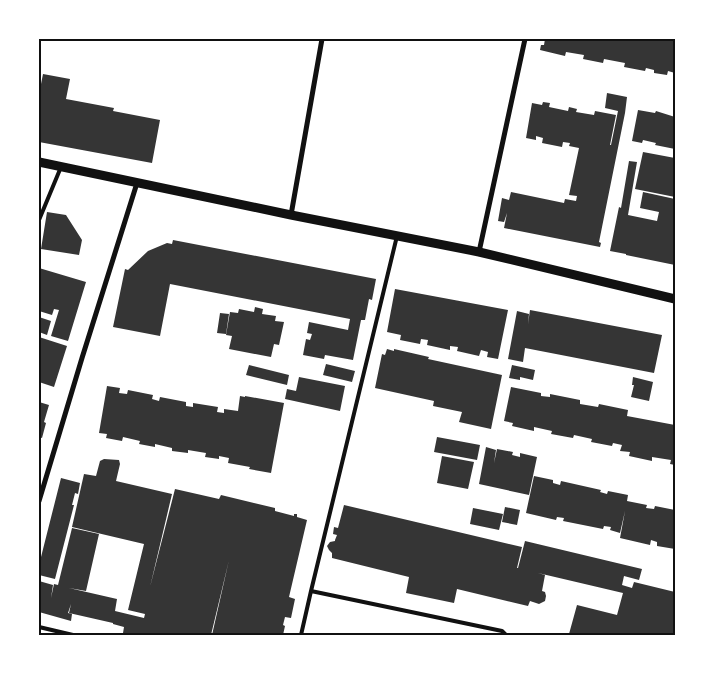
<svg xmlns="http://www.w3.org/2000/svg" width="714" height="674" font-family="Lora,serif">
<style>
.building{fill:#353535}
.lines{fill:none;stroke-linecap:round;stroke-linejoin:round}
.service{stroke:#111;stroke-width:4}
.minor{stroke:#111;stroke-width:5}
.tertiary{stroke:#111;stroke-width:9}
.neatline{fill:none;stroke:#111;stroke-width:2}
</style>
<rect width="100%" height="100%" fill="#fff"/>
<path class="building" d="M 545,39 L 664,39 L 669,40 L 669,39 L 675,39 L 675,73 L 668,71 L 667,75 L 654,73 L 654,70 L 646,68 L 645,71 L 624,67 L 625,63 L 604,59 L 603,63 L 583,59 L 584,55 L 566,52 L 565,56 L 540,50 L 541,45 L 544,45 Z
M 43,74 L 70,79 L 66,99 L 114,108 L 113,111 L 160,120 L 152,163 L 39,142 L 39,94 Z
M 607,93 L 627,97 L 625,113 L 599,242 L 601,243 L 600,247 L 504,228 L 507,213 L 504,222 L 498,221 L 502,198 L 509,200 L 511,192 L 564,203 L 565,199 L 576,201 L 577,196 L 569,195 L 579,148 L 569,146 L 570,143 L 563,142 L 562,147 L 542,143 L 543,138 L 536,136 L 536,140 L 526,138 L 532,103 L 542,105 L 543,102 L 550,103 L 549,107 L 568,111 L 569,107 L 577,109 L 576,112 L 594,115 L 595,111 L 616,115 L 610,145 L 611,145 L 618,111 L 605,108 Z
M 638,110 L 655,113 L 656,111 L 675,117 L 675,149 L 655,145 L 656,143 L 643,140 L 642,143 L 632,141 Z
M 643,152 L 675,158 L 675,197 L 635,189 Z
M 629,161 L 637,162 L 628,215 L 657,221 L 659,212 L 640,208 L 643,192 L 675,199 L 675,265 L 626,255 L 626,254 L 610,251 L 619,207 L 621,208 Z
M 47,212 L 66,215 L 82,240 L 79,255 L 41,249 Z
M 173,240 L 376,279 L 372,300 L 369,299 L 365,320 L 361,320 L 353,360 L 325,355 L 324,359 L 303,355 L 306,339 L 310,340 L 312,334 L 307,333 L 309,322 L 348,330 L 350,319 L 170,284 L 160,336 L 113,327 L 125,269 L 128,270 L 148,251 L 167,243 L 172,244 Z
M 39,268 L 86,282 L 68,341 L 51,336 L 59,310 L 54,309 L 52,315 L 39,311 Z
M 395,289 L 508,310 L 498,359 L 487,357 L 488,352 L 481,350 L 479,356 L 457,351 L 458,347 L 450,346 L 450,350 L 427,345 L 428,340 L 421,339 L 420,344 L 400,340 L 401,335 L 387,332 Z
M 255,307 L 263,309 L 262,314 L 276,316 L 275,321 L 284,322 L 279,345 L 274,344 L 271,357 L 229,349 L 232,336 L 226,335 L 230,312 L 238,313 L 239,309 L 254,312 Z
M 530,310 L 662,335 L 654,373 L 525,348 L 523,362 L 508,359 L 517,311 L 529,314 L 528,324 Z
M 220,313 L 229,314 L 226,334 L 217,333 Z
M 39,317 L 51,321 L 47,335 L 39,332 Z
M 39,337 L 67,346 L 54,387 L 39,382 Z
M 387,349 L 394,351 L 394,349 L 429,357 L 428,359 L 502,375 L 491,429 L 459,422 L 462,412 L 433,406 L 434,401 L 375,388 L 382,354 L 385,355 Z
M 326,364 L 355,371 L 352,382 L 323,375 Z
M 249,365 L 289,375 L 287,385 L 246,375 Z
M 512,365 L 535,370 L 533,380 L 520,377 L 520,380 L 509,378 Z
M 299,377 L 345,386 L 340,411 L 285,399 L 287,389 L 296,391 Z
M 633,377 L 653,382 L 649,401 L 631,397 L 634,385 L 632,385 Z
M 107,386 L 120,388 L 119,393 L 127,394 L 128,390 L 153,395 L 152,399 L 159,401 L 160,397 L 186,402 L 186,406 L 193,407 L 193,403 L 218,407 L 217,412 L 224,413 L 224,409 L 238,411 L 240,396 L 245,397 L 245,396 L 284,403 L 271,473 L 249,469 L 250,467 L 228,463 L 229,458 L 219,456 L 219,459 L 205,457 L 206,453 L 188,450 L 188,453 L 172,451 L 172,448 L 155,444 L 155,447 L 139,444 L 140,441 L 123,437 L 122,441 L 106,438 L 107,434 L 99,433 Z
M 511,387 L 541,393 L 541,396 L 550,397 L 550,394 L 580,400 L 580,404 L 598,407 L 599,404 L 628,410 L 627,416 L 675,425 L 675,465 L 670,464 L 671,460 L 652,457 L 652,461 L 629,456 L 630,452 L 620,451 L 622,445 L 613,443 L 612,446 L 591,442 L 592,439 L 574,435 L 573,438 L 551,434 L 552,431 L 534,427 L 534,431 L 512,426 L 513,423 L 504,421 Z
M 39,402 L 49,405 L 44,422 L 46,423 L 42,438 L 39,437 Z
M 437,437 L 480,445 L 477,460 L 434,452 Z
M 486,447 L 496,450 L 494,463 L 497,449 L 513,452 L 512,455 L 520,457 L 520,453 L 537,457 L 529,495 L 479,484 Z
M 442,456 L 474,462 L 468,489 L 437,483 Z
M 104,459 L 119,460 L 120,464 L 116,481 L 172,494 L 150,587 L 175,489 L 219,499 L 221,495 L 275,508 L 275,511 L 294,516 L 294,514 L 297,514 L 297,517 L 307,520 L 289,597 L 295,599 L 291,618 L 285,617 L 283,625 L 285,626 L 283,635 L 212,635 L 229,560 L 211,635 L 133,635 L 123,633 L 124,627 L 113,624 L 113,623 L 69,613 L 71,604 L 68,613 L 72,614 L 71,621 L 39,612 L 39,581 L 53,585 L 51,598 L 54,584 L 58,585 L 72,528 L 99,534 L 86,591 L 69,588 L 117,599 L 115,611 L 144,618 L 145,614 L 128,610 L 144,544 L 72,527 L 84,474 L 96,476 L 100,461 Z
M 534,476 L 553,480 L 553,483 L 560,485 L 561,481 L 601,490 L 600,492 L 607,494 L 608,491 L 628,495 L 627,501 L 647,505 L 646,508 L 654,509 L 655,506 L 675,510 L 675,549 L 657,546 L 657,542 L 651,540 L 650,545 L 620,538 L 625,511 L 620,533 L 610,530 L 611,527 L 604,526 L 603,529 L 563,521 L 564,518 L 557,517 L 556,520 L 526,513 Z
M 61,478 L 80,483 L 78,494 L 75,493 L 72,505 L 74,505 L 55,579 L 39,575 L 39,565 Z
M 344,505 L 522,547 L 517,568 L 518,568 L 525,541 L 642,569 L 639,580 L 624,576 L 622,585 L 632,588 L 634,582 L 675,592 L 675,635 L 575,635 L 569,634 L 577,605 L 617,615 L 623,593 L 538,573 L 545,575 L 542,591 L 545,592 L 546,596 L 545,601 L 539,604 L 530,601 L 528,606 L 457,589 L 454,603 L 406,593 L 409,577 L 332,558 L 332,553 L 329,550 L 327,546 L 330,542 L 335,541 L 335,540 L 337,535 L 333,534 L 334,527 L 338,528 Z
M 505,507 L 520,510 L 517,525 L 502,522 Z
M 473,508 L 503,514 L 499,530 L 470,524 Z"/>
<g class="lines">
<path class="service" d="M 39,220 L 61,167
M 311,591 L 502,631 L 506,635
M 39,627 L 73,635
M 301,635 L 311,591 L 397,236"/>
<path class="minor" d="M 291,215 L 322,39
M 479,252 L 525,39
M 39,501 L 82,358 L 137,183"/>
<path class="tertiary" d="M 39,162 L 291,215 L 479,252 L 675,299"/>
</g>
<rect width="714" height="674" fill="none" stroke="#ffffff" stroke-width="80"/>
<rect x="40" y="40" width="634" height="594" class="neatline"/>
</svg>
